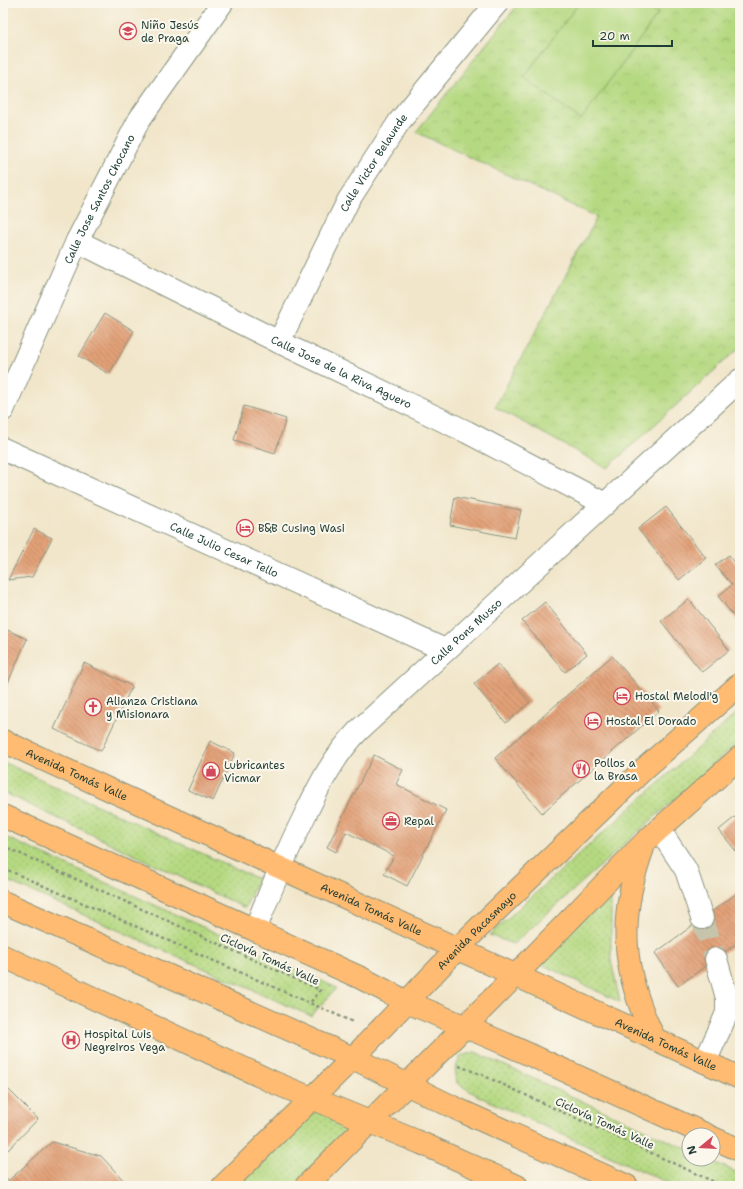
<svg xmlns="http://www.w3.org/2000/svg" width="743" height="1189" font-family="'Shantell Sans',sans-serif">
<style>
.grass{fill:url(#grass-dots);stroke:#6a8b5a}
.park{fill:url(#park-crowns);stroke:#6a8b5a}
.pitch{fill:#b5d981;stroke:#6a8b5a}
.building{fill:url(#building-back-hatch)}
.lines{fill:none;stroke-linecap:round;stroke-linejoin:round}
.minor-tunnel{stroke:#c7c4ac;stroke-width:22;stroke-dasharray:22 11;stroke-linecap:butt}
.minor-casing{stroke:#88927f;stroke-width:24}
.major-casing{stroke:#88927f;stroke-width:24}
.path{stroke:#88927f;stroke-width:2.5;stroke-dasharray:3 3;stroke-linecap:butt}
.minor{stroke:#fff;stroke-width:22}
.major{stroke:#ffbb71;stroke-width:22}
.labels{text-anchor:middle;stroke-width:4;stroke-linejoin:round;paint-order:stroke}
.poi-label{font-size:11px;fill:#1f3d34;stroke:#fbf7ec;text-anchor:start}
.street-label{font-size:11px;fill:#1f3d34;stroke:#fbf7ec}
</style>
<defs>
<pattern id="grass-dots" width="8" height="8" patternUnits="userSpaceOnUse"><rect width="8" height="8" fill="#b5d981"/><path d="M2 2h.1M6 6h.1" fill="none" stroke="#9bbb70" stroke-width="1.8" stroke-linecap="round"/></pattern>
<pattern id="park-crowns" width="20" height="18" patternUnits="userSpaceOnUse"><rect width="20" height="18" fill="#b5d981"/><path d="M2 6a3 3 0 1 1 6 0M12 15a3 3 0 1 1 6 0" fill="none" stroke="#9bbb70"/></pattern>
<pattern id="building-back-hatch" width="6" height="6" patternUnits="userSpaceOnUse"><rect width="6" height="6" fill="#e2a077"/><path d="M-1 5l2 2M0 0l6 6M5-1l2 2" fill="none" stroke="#b78462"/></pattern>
</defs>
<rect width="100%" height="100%" fill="#fbf7ec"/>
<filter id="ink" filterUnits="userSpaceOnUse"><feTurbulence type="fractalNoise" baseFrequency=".025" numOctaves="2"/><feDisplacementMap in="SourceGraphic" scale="8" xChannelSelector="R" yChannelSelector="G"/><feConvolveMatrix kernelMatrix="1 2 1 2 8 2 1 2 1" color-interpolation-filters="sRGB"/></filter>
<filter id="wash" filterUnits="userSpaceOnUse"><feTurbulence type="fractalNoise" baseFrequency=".012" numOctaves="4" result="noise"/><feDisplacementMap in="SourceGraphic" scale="16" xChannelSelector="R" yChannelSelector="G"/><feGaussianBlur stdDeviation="0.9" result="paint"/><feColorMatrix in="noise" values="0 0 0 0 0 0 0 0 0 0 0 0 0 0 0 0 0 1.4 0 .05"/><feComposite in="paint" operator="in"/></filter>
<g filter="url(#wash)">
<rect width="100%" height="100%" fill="#f1e6ca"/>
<path class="grass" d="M 740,710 L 740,741 L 513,944 L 489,935 Z
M 3,762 L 258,879 L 245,908 L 3,792 Z
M 3,836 L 337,988 L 311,1016 L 3,879 Z
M 611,892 L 611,960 L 620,1002 L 537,962 Z
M 475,1052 L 689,1150 L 689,1159 L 708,1159 L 740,1174 L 740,1186 L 675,1186 L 478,1096 L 457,1083 L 455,1069 L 461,1056 Z
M 313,1098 L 364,1128 L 305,1186 L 223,1186 Z"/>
<path class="park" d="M 519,3 L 740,3 L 740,347 L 607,468 L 495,407 L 597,217 L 416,132 Z"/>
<path class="pitch" d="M 579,3 L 643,3 L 658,14 L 581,120 L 524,77 Z"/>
<g id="blocks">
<path class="building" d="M 105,313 L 134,331 L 109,374 L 79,356 Z
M 244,406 L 286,419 L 275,453 L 234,440 Z
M 455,497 L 521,510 L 515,538 L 450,525 Z
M 666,507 L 706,558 L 679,580 L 638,529 Z
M 34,529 L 52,538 L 32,577 L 8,580 Z
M 729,555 L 740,568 L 740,624 L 718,596 L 732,585 L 715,565 Z
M 689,599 L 729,650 L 702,672 L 661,621 Z
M 545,602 L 587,654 L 565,672 L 522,621 Z
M 3,628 L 27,639 L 3,694 Z
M 612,656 L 659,711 L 542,813 L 495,758 Z
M 84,663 L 132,686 L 101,751 L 54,729 Z
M 498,664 L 530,702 L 506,723 L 474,684 Z
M 210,741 L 235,753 L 213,801 L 188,790 Z
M 374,755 L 403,770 L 396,784 L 446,810 L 407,886 L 384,874 L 394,856 L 346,832 L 336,852 L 327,847 Z
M 740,813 L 740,856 L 719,830 Z
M 740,891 L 740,941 L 678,986 L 655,953 Z
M 3,1084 L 38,1119 L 8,1150 L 3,1145 Z
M 52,1142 L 101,1156 L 127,1184 L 125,1186 L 3,1186 L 3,1175 L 8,1181 Z"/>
</g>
</g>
<g filter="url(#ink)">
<use href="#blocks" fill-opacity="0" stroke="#88927f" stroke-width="1"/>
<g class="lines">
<path class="minor-tunnel" d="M 702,918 L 716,959"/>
<g class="minor-casing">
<g id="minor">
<path id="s1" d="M 77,241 L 279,342 L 467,432 L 605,504"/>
<path id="s2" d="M 279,342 L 348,201 L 399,122 L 497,3"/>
<path id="s3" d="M 3,410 L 77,241 L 139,120 L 222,3"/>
<path id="s4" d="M 3,449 L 445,650"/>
<path d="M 659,829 L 686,870 L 702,918"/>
<path id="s5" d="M 255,930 C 270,891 286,853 305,815 C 320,784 334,756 358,731 L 740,380"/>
<path d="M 705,1062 L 727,1013 L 727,998 L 716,959"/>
</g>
</g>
<g class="major-casing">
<g id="major">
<path id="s6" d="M 3,741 C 249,852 494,966 740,1078"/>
<path d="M 3,816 L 361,978 L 407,1002 L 506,1044 L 707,1135"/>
<path d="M 643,848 C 617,919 622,973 655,1040"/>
<path d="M 3,902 L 353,1058 L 457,1109 L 627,1186"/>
<path d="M 3,956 L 275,1083 L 421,1143 L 517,1186"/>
<path d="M 713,1138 L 740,1150"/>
<path id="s7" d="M 223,1186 L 353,1058 L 458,948 L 499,908 L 644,769 L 740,684"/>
<path d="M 306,1186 L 515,976 L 646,841 L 740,757"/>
</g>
</g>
<path class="path" d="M 3,846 L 320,990 L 310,1003
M 3,868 L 353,1022
M 459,1066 L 480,1074 L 723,1186"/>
<use href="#minor" class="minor"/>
<use href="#major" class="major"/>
</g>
</g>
<defs>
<g id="school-ring" transform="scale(0.9)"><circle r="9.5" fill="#fbf7ec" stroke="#d1495b" stroke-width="1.5"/><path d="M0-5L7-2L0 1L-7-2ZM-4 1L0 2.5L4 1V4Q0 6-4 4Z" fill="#d1495b"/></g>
<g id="hotel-ring" transform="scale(0.9)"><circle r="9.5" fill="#fbf7ec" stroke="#d1495b" stroke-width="1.5"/><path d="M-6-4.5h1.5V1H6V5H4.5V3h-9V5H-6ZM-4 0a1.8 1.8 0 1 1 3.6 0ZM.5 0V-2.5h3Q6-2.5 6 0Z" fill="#d1495b"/></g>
<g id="church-ring" transform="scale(0.9)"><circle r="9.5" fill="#fbf7ec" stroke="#d1495b" stroke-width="1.5"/><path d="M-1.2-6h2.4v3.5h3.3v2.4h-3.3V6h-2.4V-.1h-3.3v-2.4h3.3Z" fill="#d1495b"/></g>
<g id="restaurant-ring" transform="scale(0.9)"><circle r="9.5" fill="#fbf7ec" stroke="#d1495b" stroke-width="1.5"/><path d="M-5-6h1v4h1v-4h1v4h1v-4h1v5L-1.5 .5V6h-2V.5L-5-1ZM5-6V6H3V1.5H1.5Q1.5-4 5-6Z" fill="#d1495b"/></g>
<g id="shop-ring" transform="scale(0.9)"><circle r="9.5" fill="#fbf7ec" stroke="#d1495b" stroke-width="1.5"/><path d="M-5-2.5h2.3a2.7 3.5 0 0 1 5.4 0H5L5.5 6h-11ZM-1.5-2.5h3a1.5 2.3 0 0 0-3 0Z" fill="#d1495b"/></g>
<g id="office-ring" transform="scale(0.9)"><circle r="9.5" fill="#fbf7ec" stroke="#d1495b" stroke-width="1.5"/><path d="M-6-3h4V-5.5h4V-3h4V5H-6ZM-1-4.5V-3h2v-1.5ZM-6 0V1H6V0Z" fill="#d1495b"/></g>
<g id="hospital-ring" transform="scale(0.9)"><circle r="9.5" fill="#fbf7ec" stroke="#d1495b" stroke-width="1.5"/><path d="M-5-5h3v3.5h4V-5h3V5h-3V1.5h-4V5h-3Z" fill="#d1495b"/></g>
</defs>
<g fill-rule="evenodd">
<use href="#school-ring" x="128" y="31"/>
<use href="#hotel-ring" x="245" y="528"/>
<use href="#hotel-ring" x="622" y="696"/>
<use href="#church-ring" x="93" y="707"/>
<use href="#hotel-ring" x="593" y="721"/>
<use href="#restaurant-ring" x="581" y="769"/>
<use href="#shop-ring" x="211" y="771"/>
<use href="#office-ring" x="391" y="821"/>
<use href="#hospital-ring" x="71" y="1040"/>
</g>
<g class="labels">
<g class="poi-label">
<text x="141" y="29">Niño Jesús<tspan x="141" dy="13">de Praga</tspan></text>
<text x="258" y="532">B&amp;B Cusing Wasi</text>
<text x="635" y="700">Hostal Melodi'g</text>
<text x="106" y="705">Alianza Cristiana<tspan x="106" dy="13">y Misionara</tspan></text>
<text x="606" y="725">Hostal El Dorado</text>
<text x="594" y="767">Pollos a<tspan x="594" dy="13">la Brasa</tspan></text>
<text x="224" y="769">Lubricantes<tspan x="224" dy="13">Vicmar</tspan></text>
<text x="404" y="825">Repal</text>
<text x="84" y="1038">Hospital Luis<tspan x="84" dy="13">Negreiros Vega</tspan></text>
</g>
<g class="street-label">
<text dy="4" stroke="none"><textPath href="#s2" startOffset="203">Calle Victor Belaunde</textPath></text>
<text dy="4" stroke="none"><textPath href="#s3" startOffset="232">Calle Jose Santos Chocano</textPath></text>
<text dy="4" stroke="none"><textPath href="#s1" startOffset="295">Calle Jose de la Riva Aguero</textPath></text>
<text dy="4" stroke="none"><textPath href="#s4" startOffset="243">Calle Julio Cesar Tello</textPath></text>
<text dy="4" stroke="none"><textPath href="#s5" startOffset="372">Calle Pons Musso</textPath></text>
<text dy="4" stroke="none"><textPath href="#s6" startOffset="81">Avenida Tomás Valle</textPath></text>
<text dy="4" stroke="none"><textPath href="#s6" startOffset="405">Avenida Tomás Valle</textPath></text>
<text dy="4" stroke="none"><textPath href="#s7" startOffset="360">Avenida Pacasmayo</textPath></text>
<text transform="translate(270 959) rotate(25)" y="4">Ciclovía Tomás Valle</text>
<text dy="4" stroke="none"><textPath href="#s6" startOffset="729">Avenida Tomás Valle</textPath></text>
<text transform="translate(605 1123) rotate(25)" y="4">Ciclovía Tomás Valle</text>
</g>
</g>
<rect width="743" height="1189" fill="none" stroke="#fbf7ec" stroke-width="16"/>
<g transform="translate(701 1147) rotate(252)"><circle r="19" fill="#fbf7ec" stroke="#a3ada2"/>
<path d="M0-3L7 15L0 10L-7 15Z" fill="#d1495b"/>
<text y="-6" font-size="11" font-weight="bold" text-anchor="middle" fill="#1f3d34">N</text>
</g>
<path d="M593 40v6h79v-6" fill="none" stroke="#1f3d34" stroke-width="2"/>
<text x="599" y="40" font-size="12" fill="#1f3d34" stroke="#fbf7ec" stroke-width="3" paint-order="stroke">20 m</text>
</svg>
